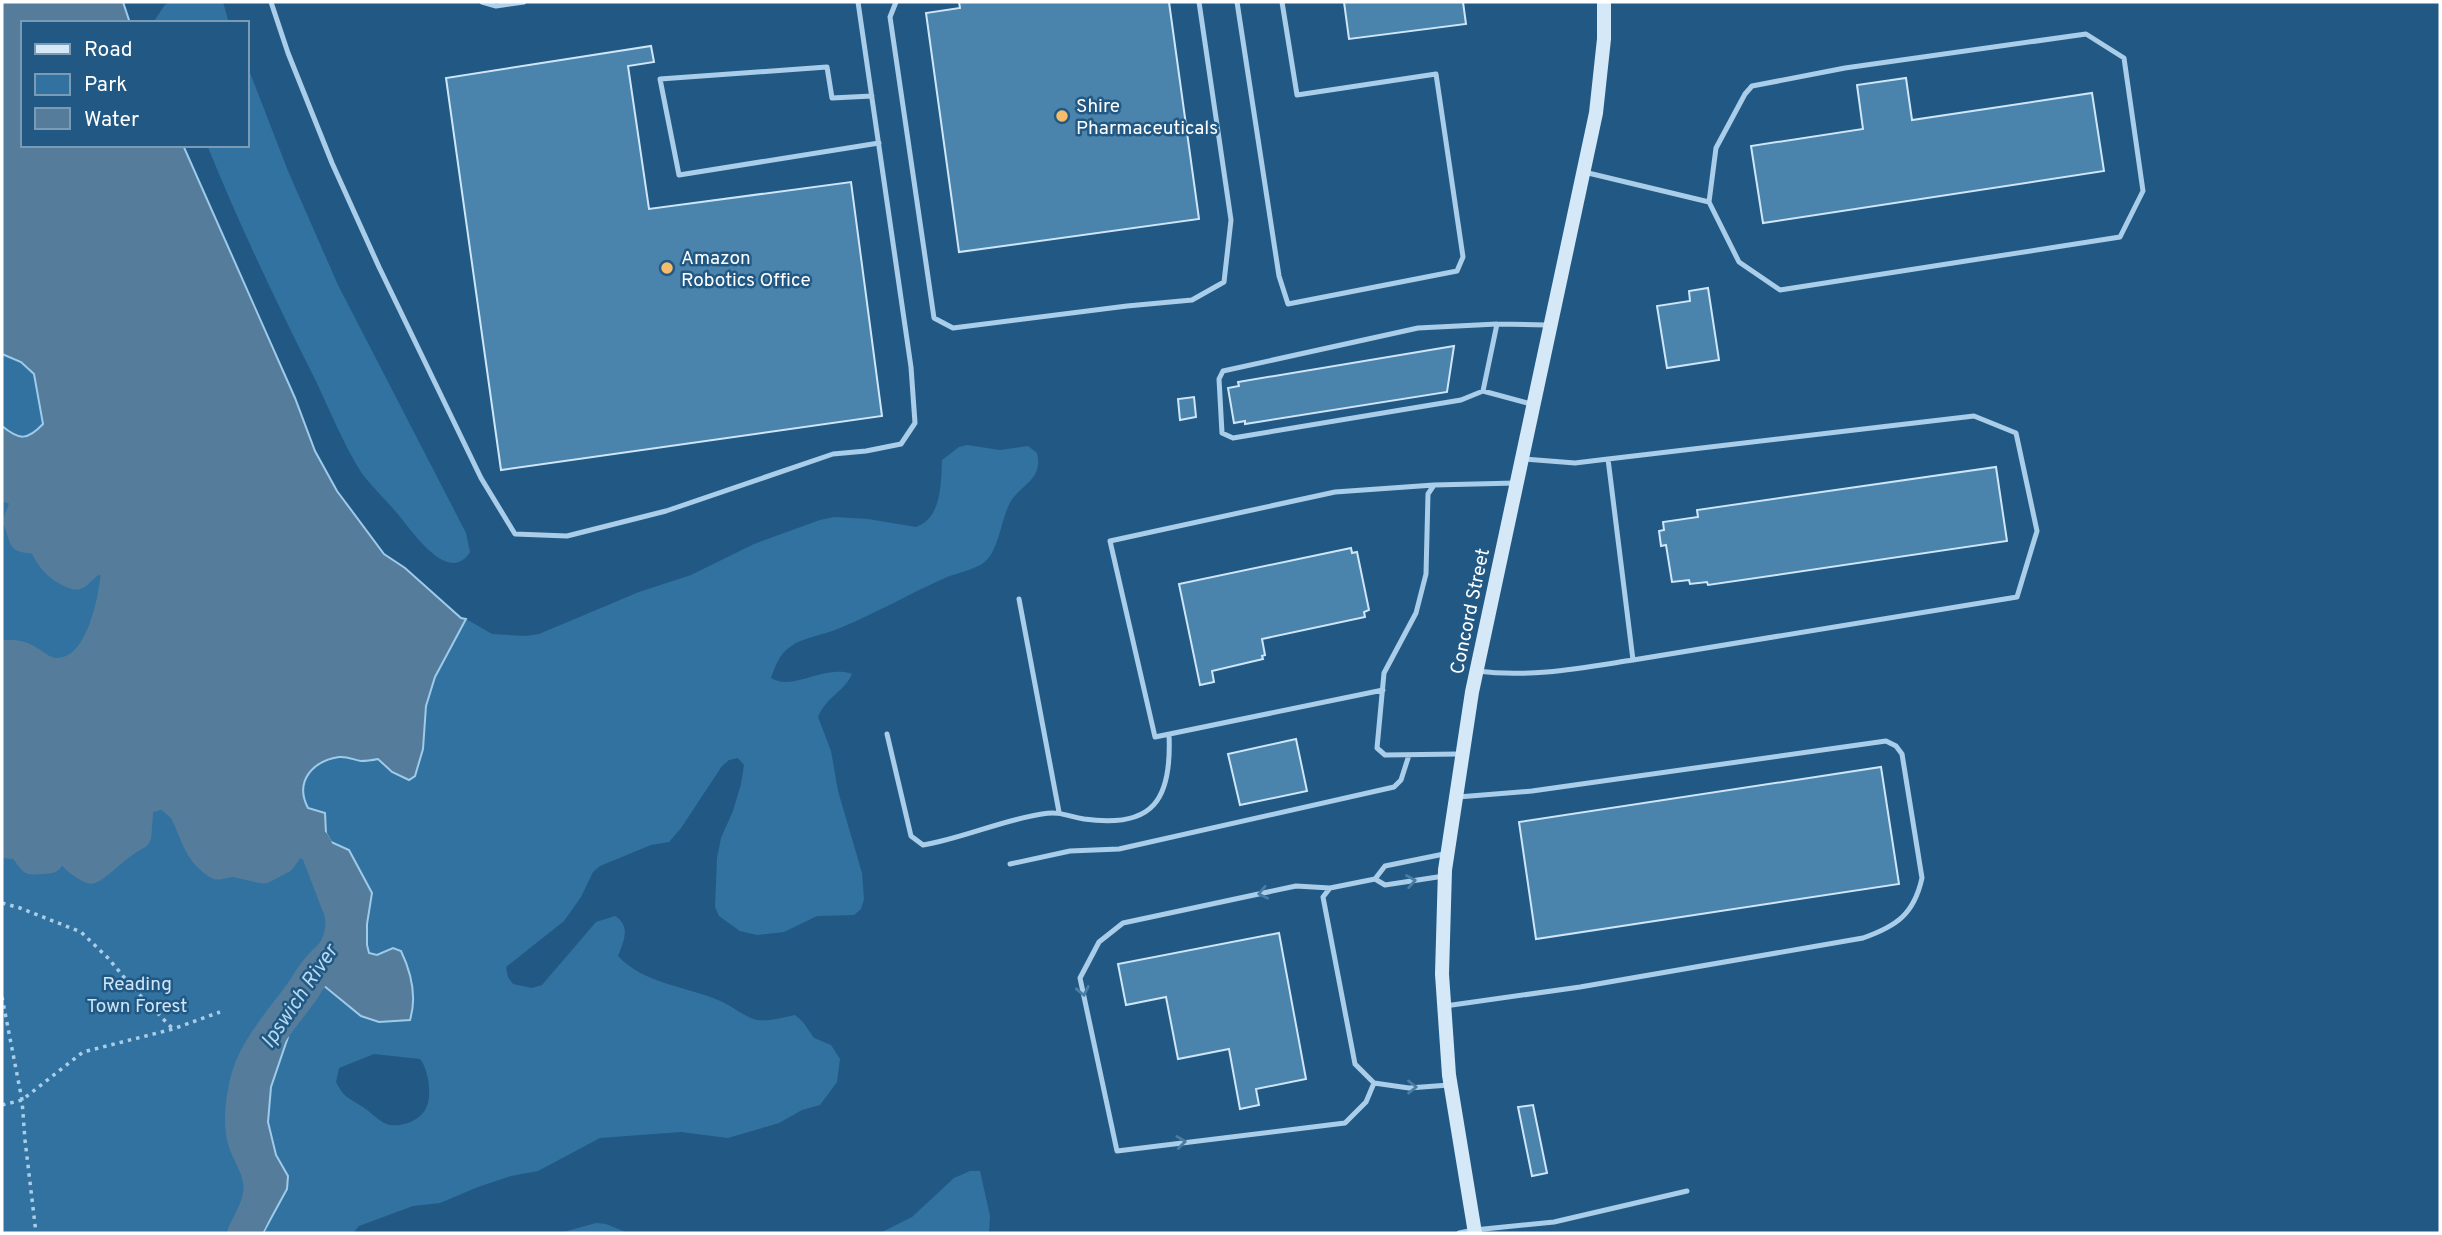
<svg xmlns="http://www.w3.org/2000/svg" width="2442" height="1235" font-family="Overpass,sans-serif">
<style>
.green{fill:#3272a0;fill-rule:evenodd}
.water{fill:#557d9b;stroke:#9ecbea;stroke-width:2}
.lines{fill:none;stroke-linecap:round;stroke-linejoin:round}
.river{stroke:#557d9b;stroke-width:33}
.building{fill:#4a83ac;stroke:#cee6f7;stroke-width:2}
.path{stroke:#aacee9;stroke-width:3.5;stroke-dasharray:3.5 5;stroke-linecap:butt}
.lane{stroke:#aacee9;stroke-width:5}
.secondary{stroke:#d5e8f7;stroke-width:14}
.oneway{stroke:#4b7ca2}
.poi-dot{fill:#f5bc6c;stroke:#225984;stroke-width:2.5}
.labels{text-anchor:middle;stroke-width:5;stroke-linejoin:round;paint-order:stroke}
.poi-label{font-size:19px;fill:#fff;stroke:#225984;text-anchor:start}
.street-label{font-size:19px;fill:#fff;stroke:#225984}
.park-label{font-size:19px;fill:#cee6f7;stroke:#225984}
.water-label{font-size:21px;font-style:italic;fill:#b6d8f0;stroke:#225984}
</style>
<rect width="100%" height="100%" fill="#225984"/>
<path class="green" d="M 169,2 L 223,2 L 229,23 L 153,23 L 164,6 Z
M 247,65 L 288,171 L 338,285 L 466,533 L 470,552 C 448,587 410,528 396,512 C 385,499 371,486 361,472 C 345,447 329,409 316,381 C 277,304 240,226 207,145 L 247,145 Z
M 5,353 L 21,362 L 34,374 L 43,424 C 26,440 19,440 2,426 L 2,354 Z
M 967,445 L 1000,450 L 1028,446 L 1037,453 C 1043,480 1022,484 1011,501 C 1000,519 1000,552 982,564 C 972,570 958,573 947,577 C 911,593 876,613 840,628 C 824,635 803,637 790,647 C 779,654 775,667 771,678 C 793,692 824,664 852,674 C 844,692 826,697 818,717 L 831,751 L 838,791 L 862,873 L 864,899 L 861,909 L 854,915 L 817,916 L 784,932 L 757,935 L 740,931 L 719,916 L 715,907 L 717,858 L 721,838 L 733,811 L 741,784 L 744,765 L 738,758 L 729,760 L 722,766 L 681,828 L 669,842 L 651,845 L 600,866 L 593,872 L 581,897 L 564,921 L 506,967 L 508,977 L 513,984 L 532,988 L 542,985 L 596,922 L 615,916 C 631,926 624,941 618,956 C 644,984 685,986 718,1000 C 731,1005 744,1017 757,1020 C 769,1022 784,1017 795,1015 L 803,1022 L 814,1038 L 831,1045 L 840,1059 L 837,1082 L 820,1105 L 802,1110 L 779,1123 L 728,1138 L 681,1132 L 600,1138 L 538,1171 L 511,1176 L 478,1187 L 440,1203 L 413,1206 L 359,1226 L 353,1233 L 263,1233 L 287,1189 L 288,1176 L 276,1155 L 268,1122 L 271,1087 L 288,1037 L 289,1026 L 302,1013 L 315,988 L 322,985 L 361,1016 L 413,1009 C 412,980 413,971 393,948 L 377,955 L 370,953 L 367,945 L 367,924 L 372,893 L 349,850 L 331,842 L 302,797 L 303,785 L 308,775 L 318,763 L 342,756 L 360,761 L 378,759 L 392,772 L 409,780 L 415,776 L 423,749 L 426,706 L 435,677 L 466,619 L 492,634 L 526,636 L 539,634 L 639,592 L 691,575 L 754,544 L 820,520 L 834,517 L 868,519 L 916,527 C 942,518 941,483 942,460 L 959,447 ZM 374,1054 L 420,1059 C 428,1068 432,1094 427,1106 C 422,1120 403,1127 390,1125 C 380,1123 372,1113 363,1107 C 349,1098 344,1098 336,1082 L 339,1068 Z
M 2,485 L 20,489 L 30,495 L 20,521 L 42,538 L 51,557 L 76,573 L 89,561 L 103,557 L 118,566 C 116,601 101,682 52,674 C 41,672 33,661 24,658 C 17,656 8,657 2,657 Z
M 165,792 C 172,797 182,804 186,811 C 196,830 198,850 217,863 L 233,860 L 246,863 L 280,858 L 293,840 L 315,845 L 343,920 L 334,951 L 314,973 L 303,991 L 244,1139 C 263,1183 264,1189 244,1233 L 2,1233 L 2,809 L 8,842 L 22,843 L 33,858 L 57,839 L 68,839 C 71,854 78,859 91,867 C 107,856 118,842 135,834 L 137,805 L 145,797 Z
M 970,1171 L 980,1171 L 990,1216 L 989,1233 L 880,1233 L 912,1217 L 954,1178 Z
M 596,1223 L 606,1224 L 628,1233 L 560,1233 Z"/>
<path class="water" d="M 2,2 L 123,2 L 130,23 L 23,23 L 23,145 L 183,145 L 295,398 L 315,451 L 337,491 L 384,554 L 405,568 L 461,618 L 466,619 L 435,677 L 426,706 L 423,749 L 415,776 L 409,780 L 392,772 L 378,759 C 373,760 367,761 361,761 C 354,760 347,756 339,757 C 313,761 294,781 308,808 L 325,813 L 326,833 L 331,842 L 349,850 L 372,893 L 367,924 L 367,945 L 369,953 L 377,955 L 393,948 L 401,951 C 411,972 417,997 410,1020 L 379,1022 L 361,1016 L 323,985 L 314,988 L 302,1013 L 289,1026 L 288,1037 L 271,1087 L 268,1122 L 276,1155 L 288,1176 L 287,1189 L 263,1233 L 244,1233 L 257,1206 L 260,1190 L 259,1173 L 244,1139 L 241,1118 L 243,1102 L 254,1061 L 272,1030 L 303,991 L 314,973 L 334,951 L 342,930 L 343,920 L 340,910 L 315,845 L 294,840 L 280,858 L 263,867 L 233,860 L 218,863 C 198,850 196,830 186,811 C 182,804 172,797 165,792 L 145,797 L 137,804 L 135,834 C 118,842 107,856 91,867 C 78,859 71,854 68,839 L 57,839 L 48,857 L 33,858 L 22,843 L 8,842 L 2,809 L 2,657 C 28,652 33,671 51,674 C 101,682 116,600 118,566 L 103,557 L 89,561 L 76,573 C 57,567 51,555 42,538 L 25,536 L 20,521 L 29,495 L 20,489 L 2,485 L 2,426 C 19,440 27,441 43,424 L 34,374 L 21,362 L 2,354 Z"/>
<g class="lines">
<path class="river" d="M 2,485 L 20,489 L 30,495 L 20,521 L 25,536 L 42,538 C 51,555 57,567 76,573 L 89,561 L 103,557 L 118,566 C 116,600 101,682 51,674 C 33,671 28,652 2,657
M 2,809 L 8,842 L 22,843 L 33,858 L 48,857 L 57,839 L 68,839 C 71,854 78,860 91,867 C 107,856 118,842 135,834 L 137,805 L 145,797 L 165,792 C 172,797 182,804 186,811 C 196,830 198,850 218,863 L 233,860 L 263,867 L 280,858 L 293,840 L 315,845 L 340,910 C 344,924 341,939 334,951 C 329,958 321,964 316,971 C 310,978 306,986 301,993 C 285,1015 267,1035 255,1059 C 244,1080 237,1120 245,1143 C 251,1158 260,1171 260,1188 C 260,1204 251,1219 244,1233"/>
</g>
<path class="building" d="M 959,2 L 1169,2 L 1199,219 L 959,252 L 926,13 L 960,8 Z
M 1344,2 L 1463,2 L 1466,24 L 1349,39 Z
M 651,46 L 654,62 L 628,66 L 649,209 L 851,182 L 882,416 L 501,470 L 446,78 Z
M 1906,78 L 1912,120 L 2092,93 L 2104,171 L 1763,223 L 1751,146 L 1863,129 L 1857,85 Z
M 1708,288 L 1719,360 L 1667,368 L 1657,306 L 1690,301 L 1689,291 Z
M 1454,346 L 1447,392 L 1245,424 L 1245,421 L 1234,423 L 1228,388 L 1239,386 L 1238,382 Z
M 1194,397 L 1196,417 L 1180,420 L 1178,399 Z
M 1996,467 L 2007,541 L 1708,585 L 1707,582 L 1690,584 L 1689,580 L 1672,582 L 1666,545 L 1661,546 L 1659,531 L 1664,530 L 1663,522 L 1698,517 L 1697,510 Z
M 1351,548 L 1352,553 L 1357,552 L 1369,610 L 1364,612 L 1365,617 L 1262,639 L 1265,655 L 1262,656 L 1263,659 L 1212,671 L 1214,682 L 1200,685 L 1179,584 Z
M 1296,739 L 1307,791 L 1240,805 L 1228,754 Z
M 1881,767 L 1899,884 L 1536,939 L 1519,822 Z
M 1279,933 L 1306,1079 L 1256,1089 L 1259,1105 L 1240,1109 L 1229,1049 L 1178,1059 L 1166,997 L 1126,1005 L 1118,964 Z
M 1533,1105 L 1547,1173 L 1532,1176 L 1518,1107 Z"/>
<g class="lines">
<path class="path" d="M 2,903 L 20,908 L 81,932 L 108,958 L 133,988 L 173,1029
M 2,997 L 22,1100 L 25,1140 L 36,1233
M 2,1105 L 22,1100 L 83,1052 L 173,1029 L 220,1012"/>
<path class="lane" d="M 271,2 L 288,53 L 332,163 L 379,267 L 481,478 L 515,534 L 567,536 L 666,511 L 833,454 L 866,451 L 901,444 L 915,423 L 911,367 L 858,2
M 482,2 L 496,6 L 524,2
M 896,2 L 890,17 L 934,318 L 953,328 L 1127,306 L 1192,300 L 1224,282 L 1231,220 L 1199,2
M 1237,2 L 1279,276 L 1288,304 L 1457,271 L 1463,257 L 1436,74 L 1297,95 L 1282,2
M 872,96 L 832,98 L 827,67 L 660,79 L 679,175 L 879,143
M 1584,172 L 1709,202 L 1716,148 L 1745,94 L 1752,86 L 1845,68 L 2086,34 L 2124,58 L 2143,191 L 2120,237 L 1780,290 L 1739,262 L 1709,202
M 1483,391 L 1461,400 L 1233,438 L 1222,433 L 1219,379 L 1223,371 L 1418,328 L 1497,324
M 1531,404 L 1483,391 L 1497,324 L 1547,325
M 1608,459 L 1974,416 L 2016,433 L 2037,531 L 2017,597 L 1633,660
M 1019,599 L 1059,812
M 1477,671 C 1530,678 1581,668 1633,660 L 1608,459 L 1575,463 L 1524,459
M 1383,690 L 1155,737 L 1110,541 L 1335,492 L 1434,485
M 887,734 L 911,836 L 923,845 C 964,838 1002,820 1042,814 C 1060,811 1067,816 1084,819 C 1154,829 1172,799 1169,734
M 1459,754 L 1385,755 L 1377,748 L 1384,673 L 1416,613 L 1426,574 L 1428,494 L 1434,485 L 1516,483
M 1010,864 L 1070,851 L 1119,849 L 1394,787 L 1401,780 L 1409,755
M 1444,876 L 1385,885 L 1375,879 L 1385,866 L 1444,854
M 1375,879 L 1330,888 L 1323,897 L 1355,1064 L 1374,1083 L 1409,1088 L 1449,1085
M 1330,888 L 1296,886 L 1123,923 L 1099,942 L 1080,978 L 1117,1151 L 1345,1123 L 1366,1102 L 1374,1083
M 1445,1006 L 1580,987 L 1863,938 C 1897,926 1914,914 1922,878 L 1902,754 L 1896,746 L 1886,741 L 1532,791 L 1458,797
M 1459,1233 L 1474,1230 L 1554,1222 L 1687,1191"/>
<path class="secondary" d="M 1475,1233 L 1449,1075 L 1442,974 L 1445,870 L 1472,692 L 1596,113 L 1604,39 L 1604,2"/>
</g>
<defs><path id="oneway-chevron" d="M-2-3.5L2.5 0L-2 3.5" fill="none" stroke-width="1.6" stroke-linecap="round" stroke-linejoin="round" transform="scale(1.75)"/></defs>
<g class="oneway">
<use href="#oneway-chevron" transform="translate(1411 881) rotate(-10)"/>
<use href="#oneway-chevron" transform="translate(1263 893) rotate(168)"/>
<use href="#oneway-chevron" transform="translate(1083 991) rotate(78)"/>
<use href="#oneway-chevron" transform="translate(1412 1087)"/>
<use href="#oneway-chevron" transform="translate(1181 1142) rotate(-7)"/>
</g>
<g class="poi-dot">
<circle cx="1062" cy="116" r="7"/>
<circle cx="667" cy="268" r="7"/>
</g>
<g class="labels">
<g class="poi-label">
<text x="1076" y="112">Shire<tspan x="1076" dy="22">Pharmaceuticals</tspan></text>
<text x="681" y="264">Amazon<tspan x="681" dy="22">Robotics Office</tspan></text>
</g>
<g class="street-label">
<text transform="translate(1469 611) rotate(-78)" y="7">Concord Street</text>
</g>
<g class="park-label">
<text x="137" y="990">Reading<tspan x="137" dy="22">Town Forest</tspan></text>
</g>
<g class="water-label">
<text transform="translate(299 996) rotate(-56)" y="7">Ipswich River</text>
</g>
</g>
<rect width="2442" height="1235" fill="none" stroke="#ffffff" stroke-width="7"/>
<rect x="21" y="21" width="228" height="126" fill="#225984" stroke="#7a9bb5" stroke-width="2"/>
<rect x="35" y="44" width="35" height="10" fill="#d5e8f7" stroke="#7a9bb5" stroke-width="2"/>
<text x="84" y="56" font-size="21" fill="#ffffff">Road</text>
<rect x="35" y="74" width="35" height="21" fill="#3272a0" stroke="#7a9bb5" stroke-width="2"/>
<text x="84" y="91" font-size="21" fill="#ffffff">Park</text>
<rect x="35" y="108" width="35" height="21" fill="#557d9b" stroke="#7a9bb5" stroke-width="2"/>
<text x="84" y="126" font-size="21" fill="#ffffff">Water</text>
</svg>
